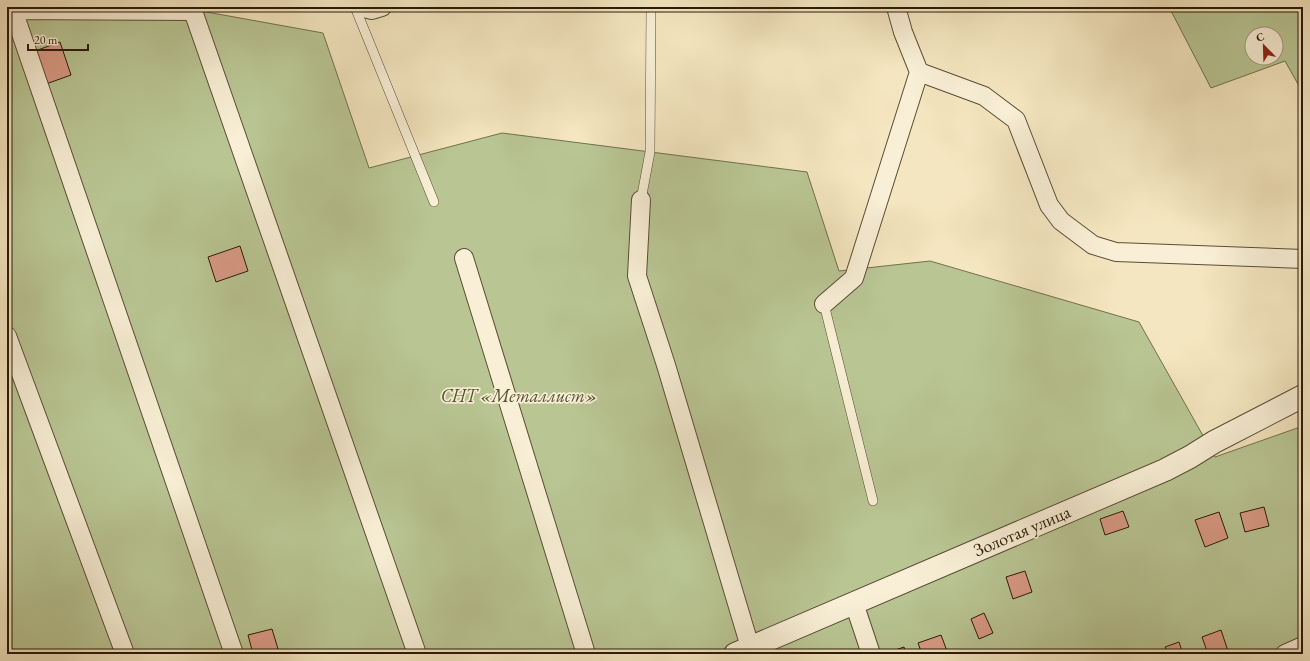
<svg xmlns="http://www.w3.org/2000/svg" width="1310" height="661" font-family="'EB Garamond',serif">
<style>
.green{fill:#b9c694;stroke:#71704e;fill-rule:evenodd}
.building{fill:#da9b87;stroke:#291a07}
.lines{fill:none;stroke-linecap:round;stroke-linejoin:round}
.service-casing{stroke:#5c4d35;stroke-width:10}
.minor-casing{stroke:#5c4d35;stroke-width:20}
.tertiary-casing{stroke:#5c4d35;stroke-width:24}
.service{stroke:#f8efd6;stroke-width:9}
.minor{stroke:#f8efd6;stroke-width:18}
.tertiary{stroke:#f8efd6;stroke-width:22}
.labels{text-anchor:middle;stroke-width:3.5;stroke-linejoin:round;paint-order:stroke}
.park-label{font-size:18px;font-style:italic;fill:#544e31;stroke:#f8efd6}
.street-label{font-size:18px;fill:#291a07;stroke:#f8efd6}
</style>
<rect width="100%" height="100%" fill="#f4e6c0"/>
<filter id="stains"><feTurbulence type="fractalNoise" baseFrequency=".005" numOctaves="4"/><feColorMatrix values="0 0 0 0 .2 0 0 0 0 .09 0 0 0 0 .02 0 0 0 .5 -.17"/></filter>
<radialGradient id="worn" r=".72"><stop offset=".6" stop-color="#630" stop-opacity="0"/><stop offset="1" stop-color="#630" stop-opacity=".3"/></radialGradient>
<path class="green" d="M 7,7 L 179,7 L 323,33 L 369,168 L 502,133 L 807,172 L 839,271 L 930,261 L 1139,322 L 1215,457 L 1303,426 L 1303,654 L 7,654 Z
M 1169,7 L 1303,7 L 1303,93 L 1285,61 L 1211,88 ZM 1252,34 L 1276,34 L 1276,58 L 1252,58 Z"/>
<path class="building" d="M 60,42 L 71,75 L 46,84 L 35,51 Z
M 240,246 L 248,271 L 216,282 L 208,257 Z
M 1264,507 L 1269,526 L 1245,532 L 1240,513 Z
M 1123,511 L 1129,527 L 1105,535 L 1100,519 Z
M 1219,512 L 1228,538 L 1205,547 L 1195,520 Z
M 1025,571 L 1032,592 L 1013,599 L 1006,577 Z
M 984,613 L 993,633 L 979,639 L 971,619 Z
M 272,629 L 278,649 L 259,654 L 253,654 L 248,635 Z
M 1221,630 L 1228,651 L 1218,654 L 1208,654 L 1202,637 Z
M 941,635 L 947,651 L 938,654 L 922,654 L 918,643 Z
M 1179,642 L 1183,654 L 1168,654 L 1165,647 Z
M 904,647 L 906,654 L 884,654 Z"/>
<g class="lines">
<g class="service-casing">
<path id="service" d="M 355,7 L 434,202
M 641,200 L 650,152 L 651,7
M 824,304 L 873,501"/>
</g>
<g class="minor-casing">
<path id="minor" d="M 11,7 L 13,10 L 193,11 L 417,654
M 360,7 L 372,10 L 382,7
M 13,10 L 234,654
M 919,72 L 984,96 L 1016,120 L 1049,205 L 1061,221 L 1093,245 L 1116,252 L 1303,259
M 641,200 L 637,276 L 666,365 L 750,647
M 464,258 L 586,654
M 824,304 L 854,278 L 919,72 L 903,32 L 896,7
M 7,336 L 125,654
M 854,603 L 871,654
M 1285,654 L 1303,646"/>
</g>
<g class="tertiary-casing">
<path id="tertiary" d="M 735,654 L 1165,470 L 1190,457 L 1214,442 L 1303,396"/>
</g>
<use href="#service" class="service"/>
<use href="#minor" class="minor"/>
<use href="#tertiary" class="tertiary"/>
</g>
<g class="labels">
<g class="park-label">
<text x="519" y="402">СНТ «Металлист»</text>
</g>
<g class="street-label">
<text transform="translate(1022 531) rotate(-23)" y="6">Золотая улица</text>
</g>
</g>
<rect width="1310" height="661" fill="none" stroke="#f4e6c0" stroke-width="24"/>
<rect x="8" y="8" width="1294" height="645" fill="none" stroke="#291a07" stroke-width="2"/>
<rect x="12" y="12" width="1286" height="637" fill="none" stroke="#291a07"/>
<g transform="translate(1264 46) rotate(337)"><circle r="19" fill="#f8efd6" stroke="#a59a83"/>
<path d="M0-3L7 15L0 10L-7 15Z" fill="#8f2418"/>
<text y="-6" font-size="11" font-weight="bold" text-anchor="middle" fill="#291a07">С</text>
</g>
<path d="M28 44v6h60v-6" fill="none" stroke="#291a07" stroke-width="2"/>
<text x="34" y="44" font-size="12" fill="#291a07" stroke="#f8efd6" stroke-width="3" paint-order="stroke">20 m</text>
<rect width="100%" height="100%" filter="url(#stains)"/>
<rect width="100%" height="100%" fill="url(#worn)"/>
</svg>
